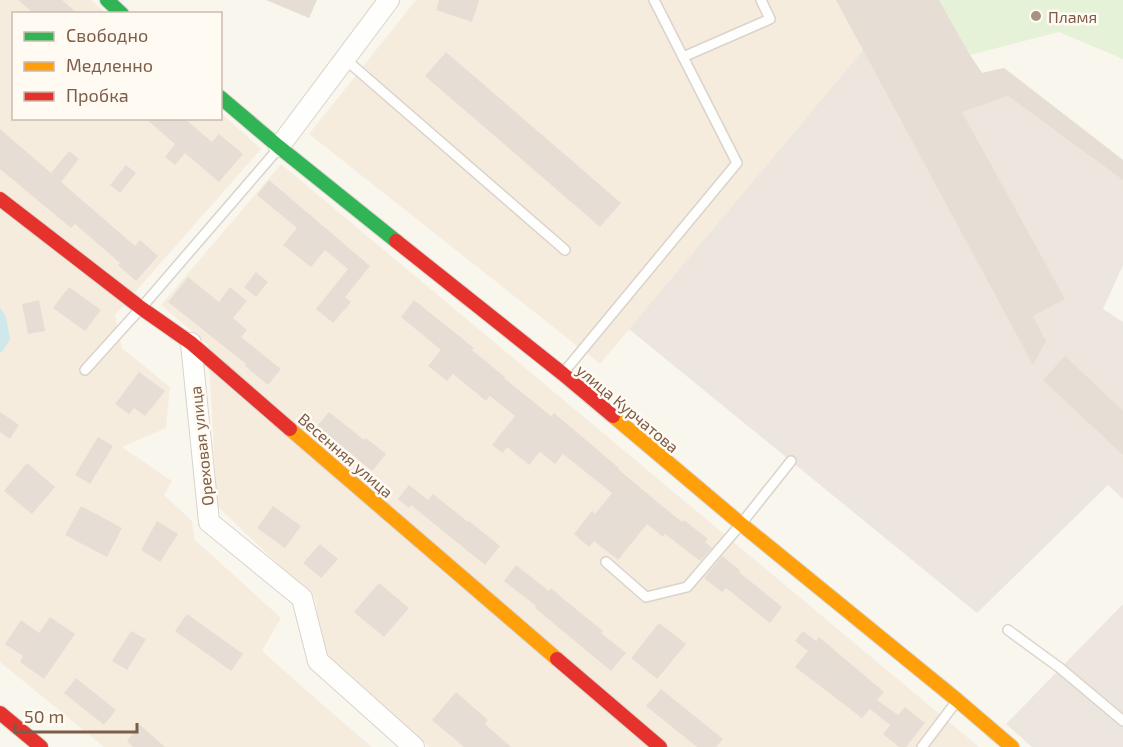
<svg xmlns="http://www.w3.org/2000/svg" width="1123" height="747" font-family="'Exo 2',sans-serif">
	<rect width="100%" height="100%" fill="#f9f6ee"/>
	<g fill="#f6ecde">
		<polygon points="0,0 91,0 106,13 14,14 14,118 220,118 221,113 261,149 115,315 122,348 170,387 166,428 122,447 172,481 164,495 192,521 195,540 281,618 262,651 331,712 372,747 104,747 0,662"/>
		<polygon points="416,0 836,0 863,50 600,364 309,134"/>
		<polygon points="281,164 979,747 429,747 324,655 315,599 217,506 208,345 161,305"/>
	</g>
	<g fill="#ede6de">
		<polygon points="836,0 939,0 970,55 982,73 1004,68 1123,160 1123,265 1103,309 1123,322 1123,499 1108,485 977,613 629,329 863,50"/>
		<polygon points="1123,604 1123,747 1032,747 1006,724"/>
	</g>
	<polygon fill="#e5f2d7" points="939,0 1123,0 1123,59 1059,32 970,55"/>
	<polygon fill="#cee8ec" points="0,307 6,317 10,339 2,352 0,352"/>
	<g fill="#e6ded5">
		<polygon points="18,0 62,0 78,14 34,14"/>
		<polygon points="266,0 317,0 309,18"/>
		<polygon points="439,0 479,0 472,22 436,10"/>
		<polygon points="836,0 939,0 970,55 982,73 1004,68 1123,160 1123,180 1008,96 962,112 1065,299 1033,316 1046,341 1033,365"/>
		<polygon points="446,52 621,203 600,227 425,76"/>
		<polygon points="145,118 184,118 212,142 219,134 243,154 219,182 185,153 175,165 165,157 175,144"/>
		<polygon points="0,129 51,173 69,151 79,159 61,182 135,246 140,240 158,256 136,281 118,265 120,263 75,224 71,228 0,169"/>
		<polygon points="126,165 136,173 120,193 110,185"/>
		<polygon points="269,180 370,266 345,297 351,302 333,323 316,309 348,269 325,250 311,267 283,245 297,228 257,195"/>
		<polygon points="256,272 268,282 256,297 244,287"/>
		<polygon points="188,277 219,302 230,287 247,301 233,318 247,330 241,337 281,369 268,385 245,366 246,364 168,302"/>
		<polygon points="69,287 101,310 85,331 53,308"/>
		<polygon points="39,300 45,331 28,334 22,304"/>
		<polygon points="414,300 474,348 472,350 505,377 504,378 551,416 554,413 619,468 618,469 650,496 682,522 684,520 708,539 705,542 712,548 700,561 665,534 663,537 647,524 618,560 594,541 589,547 574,534 592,511 595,514 612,493 563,454 555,464 540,452 529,465 507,447 503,453 492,445 515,416 490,396 486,401 453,374 447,381 428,366 441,350 401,317"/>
		<polygon points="1065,356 1123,411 1123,455 1043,380"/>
		<polygon points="139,372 165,391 145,416 134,408 129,414 115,404"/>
		<polygon points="0,412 19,425 10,439 0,432"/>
		<polygon points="329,412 364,440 366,438 386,454 372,471 317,426"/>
		<polygon points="98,437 113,446 90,484 75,475"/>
		<polygon points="27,463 55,487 32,514 4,491"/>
		<polygon points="409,485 428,500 433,494 468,522 469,521 500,546 485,565 411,505 409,508 398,499"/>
		<polygon points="81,506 122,528 107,557 65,535"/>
		<polygon points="273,506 301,526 285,548 257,528"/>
		<polygon points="157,521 178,534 160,562 141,550"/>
		<polygon points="320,544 338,559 321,578 303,563"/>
		<polygon points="722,556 740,570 739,572 782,607 770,623 726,588 722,592 704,578"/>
		<polygon points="516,565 549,591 551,588 566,601 603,631 601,633 626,653 611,671 535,608 536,606 504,581"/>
		<polygon points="379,583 409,608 384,637 354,612"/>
		<polygon points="187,614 243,654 231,671 175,631"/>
		<polygon points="50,617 75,634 44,679 20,662 23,656 5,644 21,620 39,633"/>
		<polygon points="659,623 686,644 657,679 631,658"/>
		<polygon points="131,631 146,639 127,670 112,661"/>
		<polygon points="803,631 816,641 819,637 884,692 877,700 898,715 905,707 925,723 906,747 899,747 883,734 890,725 870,709 862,718 795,667 808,651 795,641"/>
		<polygon points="76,678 116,710 104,725 64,693"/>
		<polygon points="661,689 723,739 716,747 697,747 646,706"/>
		<polygon points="456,692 488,720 485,724 511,747 464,747 432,720"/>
		<polygon points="140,725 165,747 133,747 127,741"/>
	</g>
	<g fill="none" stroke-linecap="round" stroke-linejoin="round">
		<g stroke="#dad3cc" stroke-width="12">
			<g id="lane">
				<polyline points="683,57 770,19 761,0"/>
				<polyline points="345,59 565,250"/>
				<polyline points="85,370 141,308 278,149"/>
				<polyline points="564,372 737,163 654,0"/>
				<polyline points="606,562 646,597 687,587 741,524 791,461"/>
				<polyline points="1008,630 1060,668 1123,721"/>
				<polyline points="922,747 956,702"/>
			</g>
		</g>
		<g stroke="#dad3cc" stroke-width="22">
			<g id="street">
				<polyline points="279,147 389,0"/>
				<polyline points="191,343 209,522 302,598 318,661 414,747"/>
			</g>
		</g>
		<g stroke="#dad3cb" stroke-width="16">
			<g id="fast">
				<polyline points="107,0 122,14"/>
				<polyline points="220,97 279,147 396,241"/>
			</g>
		</g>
		<g stroke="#dad3cb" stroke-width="16">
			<g id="slow">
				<polyline points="613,416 741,524 957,700 1012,747"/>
				<polyline points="290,429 557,659"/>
			</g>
		</g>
		<g stroke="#dad3cb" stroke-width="16">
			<g id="jam">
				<polyline points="0,199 141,308 191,343 290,429"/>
				<polyline points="396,241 563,374 613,416"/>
				<polyline points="557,659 660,747"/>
				<polyline points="0,713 41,747"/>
			</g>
		</g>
		<use href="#lane" stroke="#fefefc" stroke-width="9"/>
		<use href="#street" stroke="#fefefc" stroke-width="20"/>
		<use href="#fast" stroke="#30b455" stroke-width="14"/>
		<use href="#slow" stroke="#ff9f0a" stroke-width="14"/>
		<use href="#jam" stroke="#e5322d" stroke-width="14"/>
	</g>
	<circle fill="#a89383" stroke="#fffaf2" stroke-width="2" cx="1036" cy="16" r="6"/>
	<g text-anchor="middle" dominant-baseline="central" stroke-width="5" stroke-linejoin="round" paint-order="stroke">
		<g font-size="16" fill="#7d5d49" stroke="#fffaf2" text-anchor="start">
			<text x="1048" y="16">Пламя</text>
		</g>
		<g font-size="16" fill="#7d5d49" stroke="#fffaf2">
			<text transform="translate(628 408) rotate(40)">улица Курчатова</text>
			<text transform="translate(201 446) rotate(-96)">Ореховая улица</text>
			<text transform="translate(346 455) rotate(41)">Весенняя улица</text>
		</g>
	</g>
	<rect x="12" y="12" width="210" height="108" fill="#fffaf2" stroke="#cbbbae" stroke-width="1.5"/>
	<rect x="24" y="32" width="30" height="9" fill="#30b455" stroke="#cbbbae" stroke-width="1.5"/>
	<text x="66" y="42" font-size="18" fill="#7d5d49">Свободно</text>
	<rect x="24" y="62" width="30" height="9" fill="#ff9f0a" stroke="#cbbbae" stroke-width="1.5"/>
	<text x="66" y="72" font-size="18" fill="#7d5d49">Медленно</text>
	<rect x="24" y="92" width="30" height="9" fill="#e5322d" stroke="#cbbbae" stroke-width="1.5"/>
	<text x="66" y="102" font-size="18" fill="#7d5d49">Пробка</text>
	<path d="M15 723v9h122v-9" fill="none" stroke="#7d5d49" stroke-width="3"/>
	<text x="24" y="723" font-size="18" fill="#7d5d49" stroke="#fffaf2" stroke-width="4.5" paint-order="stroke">50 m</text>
</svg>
